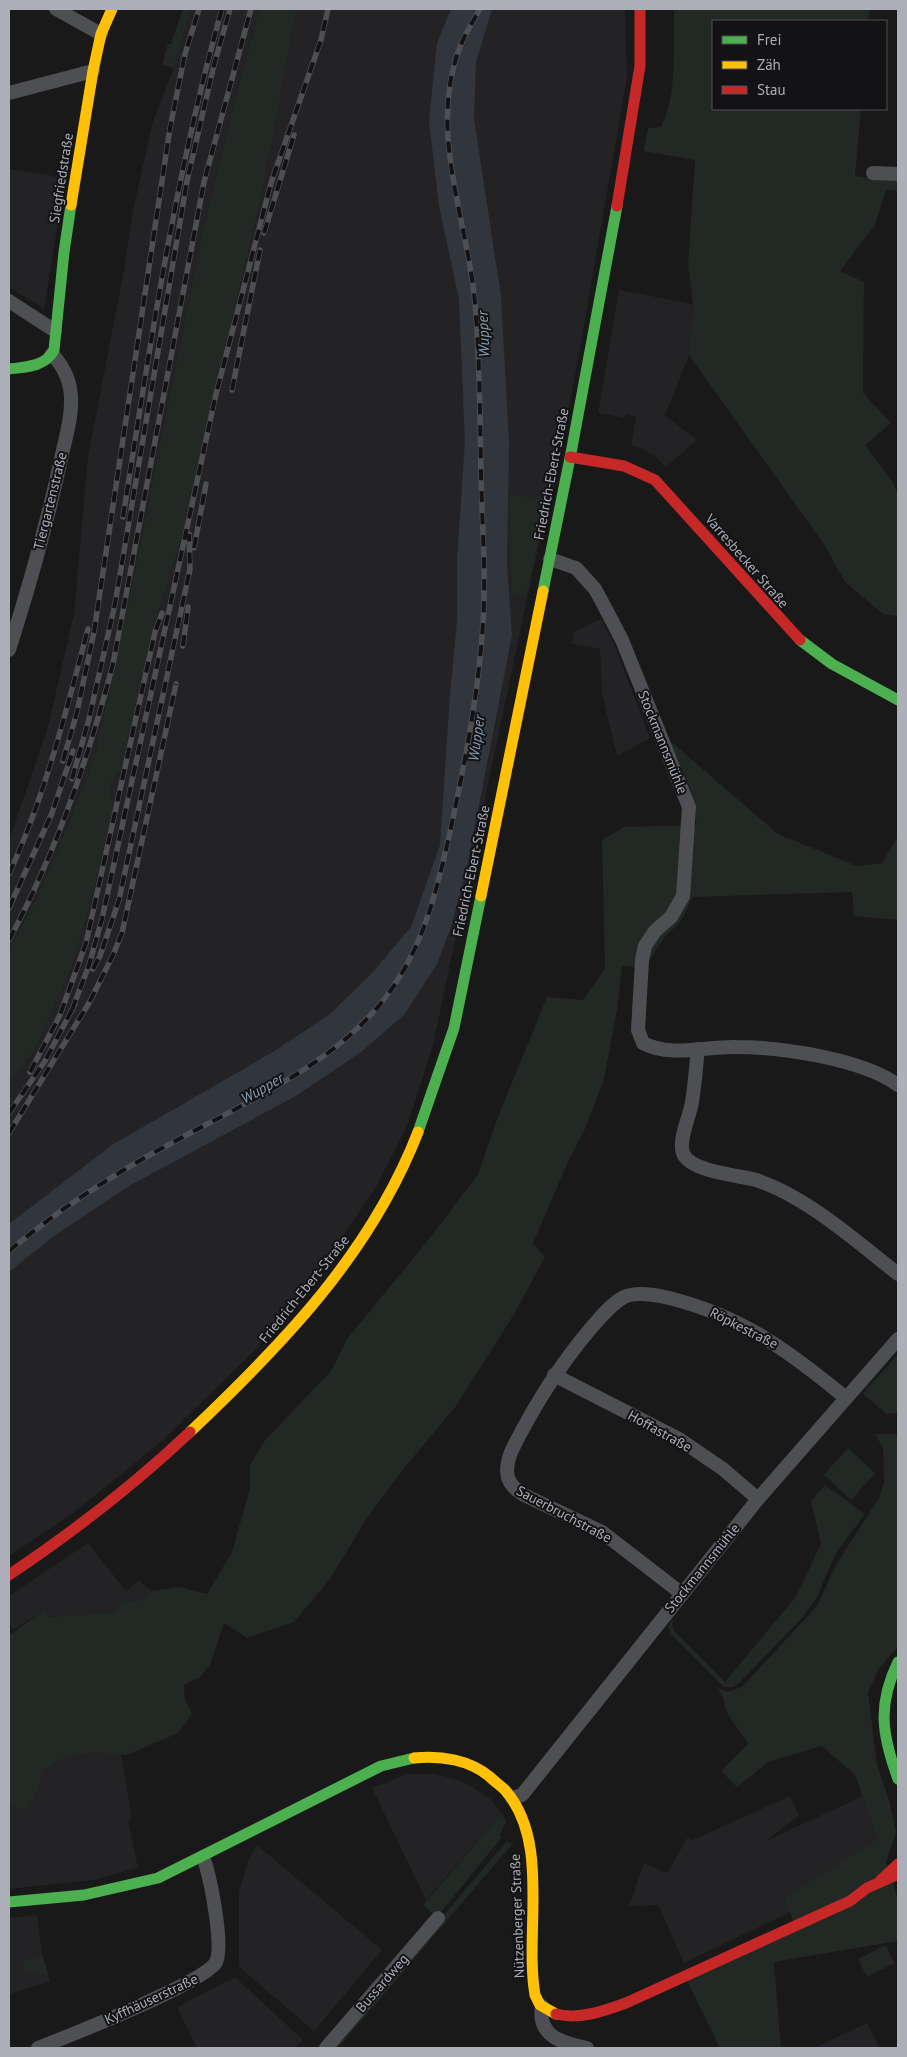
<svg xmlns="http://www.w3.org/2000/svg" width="907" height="2057" font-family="'PT Sans',sans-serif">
	<rect width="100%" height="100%" fill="#191919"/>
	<g fill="#232325">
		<polygon points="191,9 259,9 226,135 202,235 132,585 95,755 68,825 35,901 9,950 9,840 48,727 74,614 88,456 124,270 133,210 153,121 174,68"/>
		<polygon points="295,9 625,9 627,77 579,354 561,450 535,561 433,1045 408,1124 376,1187 336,1247 302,1294 258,1347 163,1440 72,1514 9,1556 9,1021 38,1043 72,967 91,903 114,805 109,791 112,780 121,770 153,629 183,535 265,180"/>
		<polygon points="9,169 65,178 44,309 9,287"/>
		<polygon points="619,290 693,304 689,355 665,415 697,440 666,467 656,457 643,449 631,445 636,416 626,414 625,418 598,413"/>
		<polygon points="601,619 614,644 650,738 617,756 602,693 600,649 572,644 574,632"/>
		<polygon points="88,1543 126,1591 139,1581 151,1591 138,1601 123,1602 119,1612 47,1617 46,1609 13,1630 9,1622 9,1596"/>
		<polygon points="90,1753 121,1754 132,1819 128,1820 138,1868 93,1880 9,1889 9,1806 28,1809 39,1787 43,1771 64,1759"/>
		<polygon points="408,1774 434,1774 456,1779 474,1788 490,1799 502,1813 426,1900 372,1788"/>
		<polygon points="790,1796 799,1815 766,1841 863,1796 885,1834 794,1910 684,1963 658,1905 629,1906 644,1863 667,1873 688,1837 691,1841"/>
		<polygon points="257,1845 382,1950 314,2031 239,1967 239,1891 249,1858"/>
		<polygon points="37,1915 42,1953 50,1982 9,1994 9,1918"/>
		<polygon points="235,1977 303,2040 295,2048 197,2048 177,2007"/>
		<polygon points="867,2023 880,2048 814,2048"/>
	</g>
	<g fill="#222823">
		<polygon points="183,9 191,9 174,68 162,65 168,44 171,44"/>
		<path d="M259 9H296L265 180 183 535 153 629 121 770C108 783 108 788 114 805L91 903 72 967 38 1043 9 1083V950L35 901 68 825 95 755 132 585 202 235 226 135Z"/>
		<path d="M672 9H870L868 21H713V109H861L855 176 898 181V191L886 190 875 225 840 271 864 282 863 393 891 423 865 445 892 481 898 494V616L883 614 845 582 825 546 689 355 693 304 688 263 695 160 644 151 648 128 661 127C678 92 673 48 674 10Z"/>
		<polygon points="509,495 547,499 526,596 512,594"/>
		<path d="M669 740 778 834 857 866 882 863 898 836V920L854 916 852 892 693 897 679 924 666 935 644 968 622 966 618 1004 604 1079 585 1129 568 1162 533 1243 545 1257 513 1316 456 1406 400 1473 367 1518 330 1579 294 1622 247 1638 224 1623 210 1665 199 1678 184 1685 185 1699 192 1714 178 1733 127 1755 90 1753 63 1759 43 1771 39 1787 28 1810 9 1806V1635L46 1609 48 1617 118 1612V1605L123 1602 138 1601 151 1591 179 1587 207 1594 232 1552 250 1488V1465L265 1440 331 1371 347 1339 433 1234 478 1174 498 1117 547 997 583 1000 605 969 602 840 624 827 696 825C698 796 680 766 669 740Z"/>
		<polygon points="898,1354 898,1413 887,1414 863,1394"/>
		<path d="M875 1434H898V1647L880 1667 868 1692 877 1765 890 1803 896 1832 886 1862 898 1899V1941L774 1962 781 2048H720L687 1981 794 1922 784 1898 878 1839 855 1775 822 1746 768 1762 737 1787 721 1771 748 1744 727 1713 723 1698 718 1688C728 1693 733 1691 743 1686L817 1606 837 1563 879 1498 884 1481 883 1448Z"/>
		<polygon points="848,1448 875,1473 851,1500 824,1475"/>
		<polygon points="825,1485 865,1514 836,1553 816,1599 803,1617 740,1682 733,1687 724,1687 671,1634 668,1625 673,1619 672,1625 674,1631 725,1682 795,1598 821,1544 811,1501"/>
		<polygon points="502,1813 506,1821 500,1835 502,1837 437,1917 423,1905"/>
		<polygon points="507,1841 510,1843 515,1841 338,2048 330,2048"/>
		<polygon points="886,1945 894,1963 867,1977 858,1959"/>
		<polygon points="43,1957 48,1973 38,1976 24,1971 22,1960"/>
	</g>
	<polygon fill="#30363c" points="451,9 492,9 476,62 474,119 501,296 509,443 507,564 512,635 466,872 451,927 437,964 404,1015 361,1052 294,1097 129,1186 54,1236 9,1272 9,1224 112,1145 271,1053 330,1014 372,973 411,927 440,845 450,695 457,620 457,560 465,441 459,299 439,206 429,121 437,43"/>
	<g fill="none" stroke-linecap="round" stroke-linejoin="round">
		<g stroke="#4e4f52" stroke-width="14">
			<polyline points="56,9 101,34"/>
			<polyline points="9,93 93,71"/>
			<polyline points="873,173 898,174"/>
			<polyline points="9,301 55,331"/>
			<path d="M550 559 576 568 595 589 601 600 622 640 689 807 683 896 671 917 655 931 645 946 642 960 638 1030 643 1043C671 1058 706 1046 736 1047 781 1047 862 1059 898 1085"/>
			<path d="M9 650C29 587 47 524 61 459 65 439 72 419 71 399 71 381 64 367 52 354"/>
			<path d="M698 1049C696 1066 695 1084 692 1102 690 1116 678 1140 683 1153 690 1172 738 1175 756 1180 806 1196 857 1242 898 1274"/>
			<polyline points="554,1375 679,1439 723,1469 758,1499"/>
			<path d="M681 1593 602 1532 524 1495C505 1484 504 1471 511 1452 533 1407 559 1366 591 1328 601 1317 611 1304 624 1297 637 1291 656 1295 669 1298 742 1316 789 1351 846 1398"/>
			<polyline points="512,1798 522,1795 758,1499 898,1339"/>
			<path d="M542 2006C537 2037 563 2043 587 2048"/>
			<path d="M38 2048C66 2037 206 1982 216 1962 224 1945 210 1875 203 1857"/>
			<polyline points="326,2048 438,1918"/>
		</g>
		<g stroke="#4caf50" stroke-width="11">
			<path d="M9 369C26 367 45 367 54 350L64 252 71 205"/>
			<polyline points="543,591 571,453 617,206"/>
			<polyline points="800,640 832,664 898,700"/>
			<polyline points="418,1132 454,1028 481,896"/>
			<path d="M898 1662C877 1705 882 1735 898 1779"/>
			<polyline points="9,1902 84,1895 158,1878 381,1766 414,1758"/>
		</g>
		<g stroke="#ffc107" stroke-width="11">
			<polyline points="71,205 93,71 101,34 112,9"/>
			<polyline points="481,896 543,591"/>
			<path d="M190 1432C283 1344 371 1253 418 1132"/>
			<path d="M414 1758C441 1755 470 1760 490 1777 495 1782 500 1785 505 1790 551 1842 524 1932 535 1995L540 2005 556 2014"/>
		</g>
		<g stroke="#c62828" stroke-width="11">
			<polyline points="617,206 640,66 640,9"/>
			<polyline points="570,457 624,466 655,480 800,640"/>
			<path d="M9 1575C73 1532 134 1485 190 1432"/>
			<polyline points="880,1881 898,1864"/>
			<path d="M556 2014C579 2020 604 2011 626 2003L850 1901 867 1888 894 1876"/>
		</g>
		<g stroke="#4e4f52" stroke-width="5.5">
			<g id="rail">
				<polyline points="264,233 294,135"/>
				<polyline points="232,390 260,250"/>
				<path d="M123 517C150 346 175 175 222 9"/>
				<polyline points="194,548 206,484"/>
				<polyline points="183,646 188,607"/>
				<polyline points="63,761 77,712 94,632 170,128 185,54 199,9"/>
				<polyline points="72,779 89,719 115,604 187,181 214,65 230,9"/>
				<path d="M9 874C45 796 66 712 88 629"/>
				<polyline points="9,908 52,813 73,751"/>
				<path d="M9 940C56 853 88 760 113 664L204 182 251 9"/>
				<polyline points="93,969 100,956 119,900 190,569 189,534"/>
				<polyline points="72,1010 89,965 102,919 216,394 271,183 321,40 328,9"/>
				<polyline points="30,1072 60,1015 86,943 155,632 162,613"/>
				<polyline points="9,1113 45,1061 75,1004"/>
				<polyline points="9,1133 89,1003 113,955 122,933 176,684"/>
				<path d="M9 1251C58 1210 112 1175 168 1145 244 1103 340 1063 391 990 425 942 437 889 450 832 464 767 477 702 482 636 487 582 482 527 481 473 480 416 480 360 475 303 468 224 432 142 455 62 460 43 470 26 480 9"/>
			</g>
		</g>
		<use href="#rail" stroke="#131315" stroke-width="4" stroke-dasharray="11" stroke-linecap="butt"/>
	</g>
	<g text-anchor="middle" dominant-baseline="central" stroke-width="4" stroke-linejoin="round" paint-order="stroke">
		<g font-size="14" fill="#acafb8" stroke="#131315">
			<text transform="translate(61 178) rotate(-81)">Siegfriedstraße</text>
			<text transform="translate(551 474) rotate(-79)">Friedrich-Ebert-Straße</text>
			<text transform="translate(50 501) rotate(-76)">Tiergartenstraße</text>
			<text transform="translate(747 561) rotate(49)">Varresbecker Straße</text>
			<text transform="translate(663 742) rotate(68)">Stockmannsmühle</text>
			<text transform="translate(471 871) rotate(-78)">Friedrich-Ebert-Straße</text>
			<text transform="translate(304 1289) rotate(-51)">Friedrich-Ebert-Straße</text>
			<text transform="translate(744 1328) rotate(27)">Röpkestraße</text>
			<text transform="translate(660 1431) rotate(29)">Hoffastraße</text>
			<text transform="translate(564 1514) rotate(28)">Sauerbruchstraße</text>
			<text transform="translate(702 1568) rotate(-51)">Stockmannsmühle</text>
			<text transform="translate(517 1916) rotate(-92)">Nützenberger Straße</text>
			<text transform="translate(382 1983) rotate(-49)">Bussardweg</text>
			<text transform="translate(151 1999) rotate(-25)">Kyffhäuserstraße</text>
		</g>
		<g font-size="15" font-style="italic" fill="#879caf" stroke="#131315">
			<text transform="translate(483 334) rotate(-92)">Wupper</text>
			<text transform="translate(476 738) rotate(-82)">Wupper</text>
			<text transform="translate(262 1088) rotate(-30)">Wupper</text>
		</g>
	</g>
	<rect width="907" height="2057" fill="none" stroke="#acafb8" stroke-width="20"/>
	<rect x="712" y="20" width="175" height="90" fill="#131315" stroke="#505156"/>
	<rect x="722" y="36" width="25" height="8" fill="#4caf50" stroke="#505156"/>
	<text x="757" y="45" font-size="15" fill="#acafb8">Frei</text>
	<rect x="722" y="61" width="25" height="8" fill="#ffc107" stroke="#505156"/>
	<text x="757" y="70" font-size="15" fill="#acafb8">Zäh</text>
	<rect x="722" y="86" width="25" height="8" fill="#c62828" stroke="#505156"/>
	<text x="757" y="95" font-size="15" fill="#acafb8">Stau</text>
</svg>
